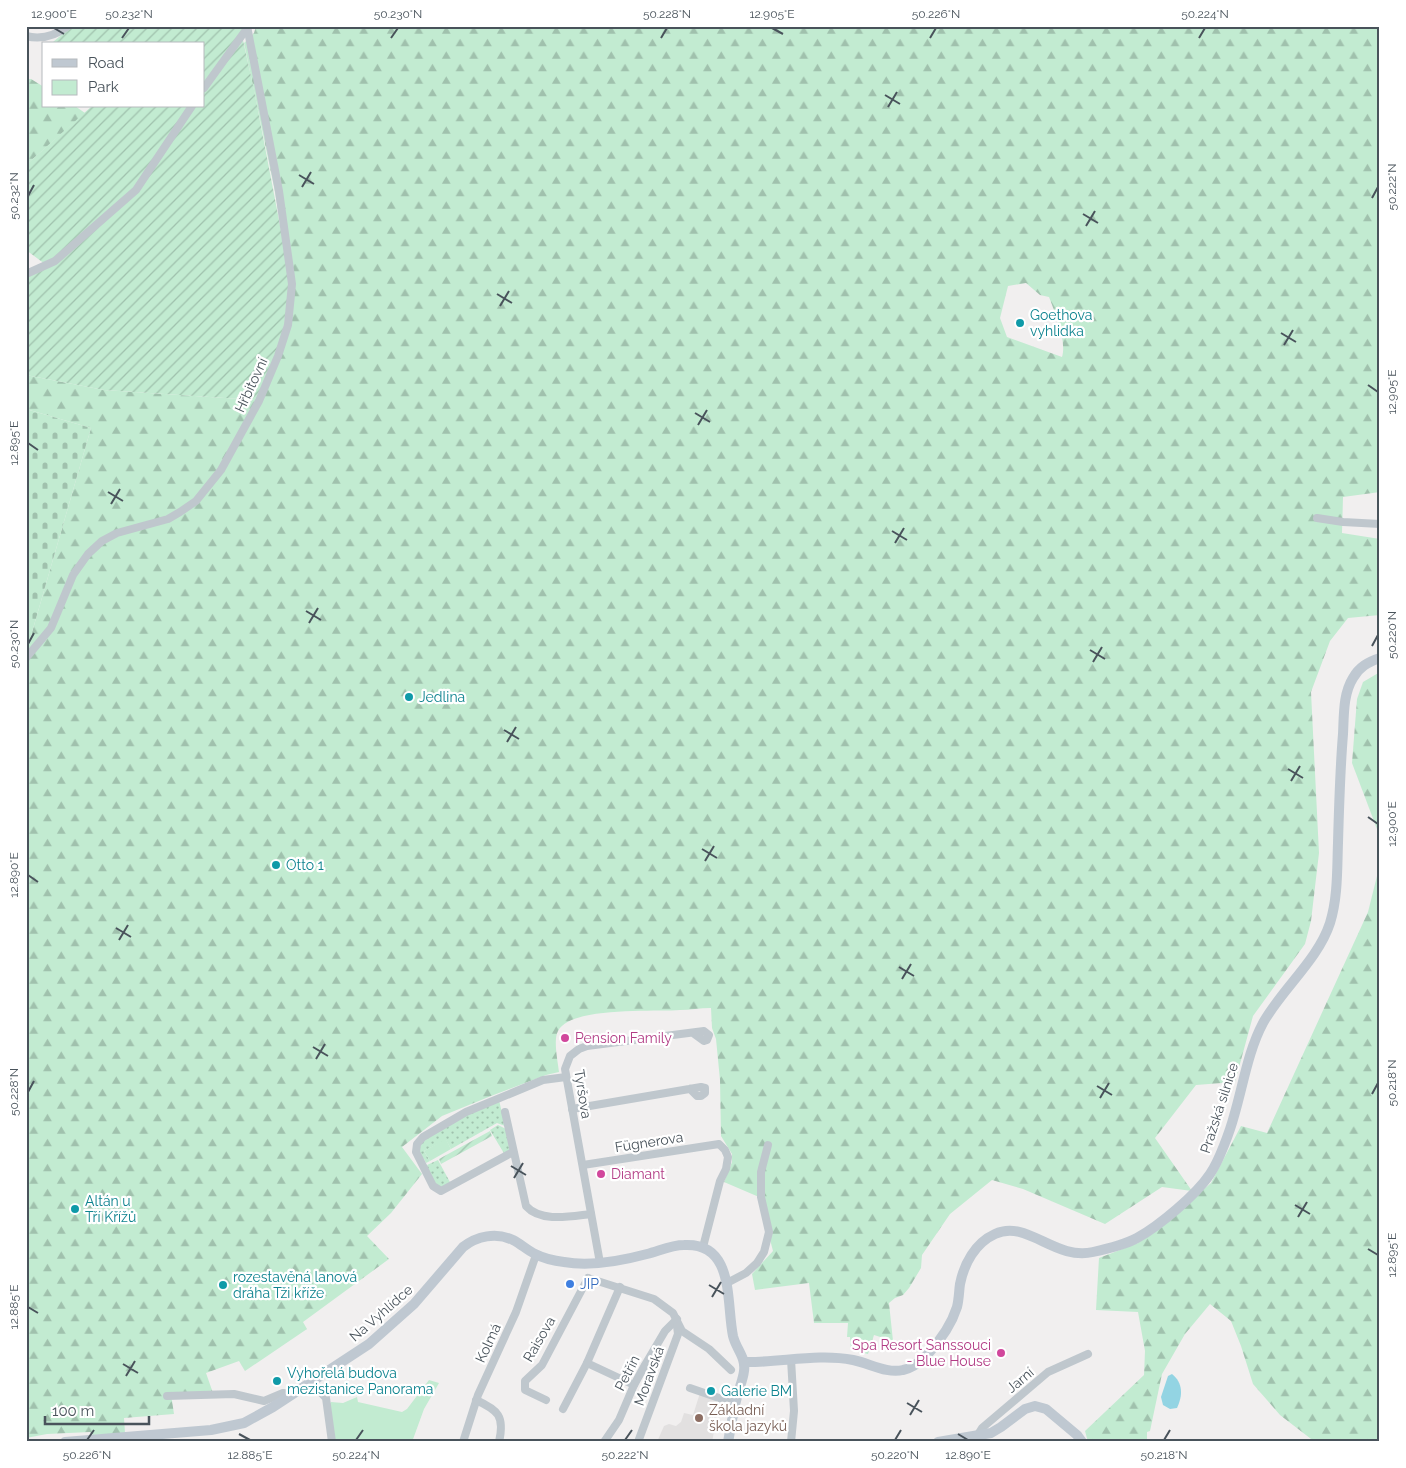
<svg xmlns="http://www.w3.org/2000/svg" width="1406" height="1468" font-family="Raleway,sans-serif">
	<defs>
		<pattern id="grass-dots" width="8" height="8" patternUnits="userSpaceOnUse" patternTransform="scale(1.25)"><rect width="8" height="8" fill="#c2ebd1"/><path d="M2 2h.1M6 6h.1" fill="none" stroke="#a0c1ad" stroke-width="1.8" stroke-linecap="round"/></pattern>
		<pattern id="forest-firs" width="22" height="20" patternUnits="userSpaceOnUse" patternTransform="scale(1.25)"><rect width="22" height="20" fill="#c2ebd1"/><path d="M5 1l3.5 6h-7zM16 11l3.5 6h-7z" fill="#a0c1ad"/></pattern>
		<pattern id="cemetery-stones" width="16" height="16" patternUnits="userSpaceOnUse" patternTransform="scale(1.25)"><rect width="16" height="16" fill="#c2ebd1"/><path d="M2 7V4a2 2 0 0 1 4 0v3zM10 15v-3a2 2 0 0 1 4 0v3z" fill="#a0c1ad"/></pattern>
		<pattern id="garden-furrows" width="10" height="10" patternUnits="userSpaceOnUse" patternTransform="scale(1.25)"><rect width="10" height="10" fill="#c2ebd1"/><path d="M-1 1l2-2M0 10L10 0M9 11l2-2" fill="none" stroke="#a0c1ad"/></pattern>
	</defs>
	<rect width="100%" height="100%" fill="#f1efef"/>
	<polygon fill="#e2e0e0" points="700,1393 716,1399 719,1406 712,1442 657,1442 664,1426 669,1424 676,1426 681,1422 684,1413 693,1415"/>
	<g fill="url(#grass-dots)">
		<polygon points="499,1100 505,1126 497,1123 451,1149 446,1140 424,1151 430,1161 426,1163 424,1159 420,1157 419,1149 421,1141 466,1115"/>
		<polygon points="498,1125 506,1129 510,1150 505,1155 490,1130"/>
		<polygon points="438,1160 451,1184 444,1188 437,1186 428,1170 427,1165"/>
	</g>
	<g fill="url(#forest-firs)" fill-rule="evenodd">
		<path d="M256 26H1380V492L1343 497 1342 533 1380 539V615L1348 618 1330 641 1311 692 1319 853 1311 921 1305 944 1253 1016 1235 1082 1196 1085 1155 1138 1192 1191 1162 1187 1105 1224 1023 1189 992 1180 950 1214 922 1255 921 1268 909 1288 903 1295 895 1298 889 1303 893 1341 874 1335 868 1354 851 1350 850 1337H847L848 1323H814L809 1283 755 1290 752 1274 773 1251 759 1197 724 1182 732 1162V1154L721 1136 720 1080 716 1039 712 1028 711 1008C700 1008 690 1010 680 1010 655 1012 571 1006 558 1031 553 1040 558 1062 559 1072L546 1075 491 1096 442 1116 402 1147 422 1174 391 1213 367 1236 389 1259 303 1322 307 1329 245 1371 239 1361 206 1373 213 1393 171 1394 174 1414 124 1418 125 1433 93 1435 90 1432 47 1434 26 1438V653L91 428 26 409V375L104 390 255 400 283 330 289 290V272L274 187 244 43 254 33ZM1026 283 1040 295 1049 297C1055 313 1067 341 1062 357L1007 337 1000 318 1008 286Z"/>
		<polygon points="26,79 31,79 44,87 44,106 75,106 85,113 26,165"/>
		<polygon points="1380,672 1380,837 1352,763 1357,699 1363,682"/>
		<polygon points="1380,864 1380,1442 1315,1442 1280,1415 1253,1384 1241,1346 1231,1321 1210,1304 1185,1334 1162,1374 1150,1431 1147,1432 1147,1442 1088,1442 1085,1431 1144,1375 1145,1351 1138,1312 1096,1310 1099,1258 1138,1243 1159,1229 1211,1183 1241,1126 1267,1133 1368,912"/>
	</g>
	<polygon fill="url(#cemetery-stones)" points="26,409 91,428 26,653"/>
	<g fill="#c2ebd1">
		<polygon points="446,1139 451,1149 430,1161 424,1151"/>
		<polygon points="429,1380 439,1383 424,1409 412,1442 334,1442 329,1405 331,1402 343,1403 357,1397 358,1402 402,1412 407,1409"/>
	</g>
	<g fill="url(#garden-furrows)">
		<path d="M72 26H242L243 28 241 31 254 90 289 272C289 295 286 320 280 342 274 362 264 381 255 400L104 390 26 375V278L49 267 26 250V165L92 106H204V44H54L53 42Z"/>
		<polygon points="490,1131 492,1136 441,1164 439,1159"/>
	</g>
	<path fill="#93d4e3" d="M1172 1374C1183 1383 1183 1395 1177 1408L1170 1409 1163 1405 1161 1397 1168 1376Z"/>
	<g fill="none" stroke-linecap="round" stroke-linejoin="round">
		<g stroke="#bfc7cd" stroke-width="8">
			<path d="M26 36C42 40 55 36 68 26"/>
			<polyline points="204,88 248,27"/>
			<polyline points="26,274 55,261 136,190 192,106"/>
			<polyline points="1317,518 1343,522 1380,524"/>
			<polyline points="26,658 51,628 73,575 88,554 102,541 117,533 168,519 180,512 196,501 221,470 259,401 278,356 288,325 292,284 279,191 247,26"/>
			<polyline points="572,1109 701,1087 705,1088 705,1093 701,1096 697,1096 690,1089"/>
			<path d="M505 1112 526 1206C541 1223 572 1216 591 1214"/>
			<polyline points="513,1152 441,1191 433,1186 416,1152 417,1144 423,1137 466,1112 543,1080 566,1077"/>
			<polyline points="583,1165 719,1144 725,1150 728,1157 726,1169 720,1181 703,1247"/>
			<polyline points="600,1263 565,1069 570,1056 579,1049 587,1046 704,1031 709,1035 707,1040 704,1041 693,1033"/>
			<polyline points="588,1278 654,1299 673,1313 682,1331 709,1349 731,1370"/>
			<polyline points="727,1283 746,1273 757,1263 764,1252 769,1232 761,1197 761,1172 768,1145"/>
			<polyline points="791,1359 794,1411 791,1442"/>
			<polyline points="587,1363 634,1385"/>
			<polyline points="312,1383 326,1398 332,1442"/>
			<polyline points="690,1388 722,1399 737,1397"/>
			<polyline points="167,1396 234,1394 264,1401 283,1393 293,1394"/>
			<path d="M476 1400C498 1410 505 1416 499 1442"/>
			<polyline points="546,1400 525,1390 525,1381 542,1365 588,1278"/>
			<polyline points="563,1409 587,1363 620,1287"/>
			<polyline points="977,1436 982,1428 1048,1372 1088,1354"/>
			<polyline points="463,1442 478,1395 516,1312 536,1255"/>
			<polyline points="604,1442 619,1420 634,1385 645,1365 665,1331 677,1319"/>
			<polyline points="638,1442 678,1334 677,1326"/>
		</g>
		<g stroke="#bfc8d1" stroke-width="10">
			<path d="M744 1362C780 1363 817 1353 853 1360 869 1363 887 1374 903 1370 913 1368 920 1362 927 1355 940 1341 951 1326 957 1307 959 1299 959 1291 960 1284 964 1264 975 1243 995 1234 1027 1219 1055 1261 1093 1252 1107 1249 1124 1245 1137 1238 1159 1226 1196 1195 1210 1174 1219 1161 1230 1131 1234 1116 1243 1086 1248 1051 1263 1023 1282 989 1318 960 1330 923 1338 897 1337 869 1338 843 1339 807 1340 770 1343 734 1344 715 1343 694 1353 678 1359 667 1368 662 1380 658"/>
			<path d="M65 1442 211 1430 244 1423 273 1407 369 1344 414 1304 463 1247C477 1236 496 1232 513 1240 521 1244 527 1250 535 1254 543 1258 555 1261 564 1262 591 1267 621 1261 647 1254 659 1251 671 1245 684 1245 735 1242 726 1302 733 1336 736 1349 746 1357 744 1371 743 1380 739 1388 737 1397 733 1412 731 1427 728 1442"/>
			<polyline points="938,1442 991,1433 1001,1427 1025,1409 1035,1406 1046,1409 1077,1435 1082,1442"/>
		</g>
	</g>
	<path fill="none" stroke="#49535b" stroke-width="2" d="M54 28 64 34M772 28 783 34M122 38 129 28M391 38 398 28M661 38 667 28M930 38 936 28M1199 38 1205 28M885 95 900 104M888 107 897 92M299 175 314 184M302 187 311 172M28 196 34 185M1372 198 1378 187M1083 214 1098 223M1086 226 1095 211M497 294 512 303M500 306 509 291M1281 333 1296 342M1284 345 1293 330M1368 385 1378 392M695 413 710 422M698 425 707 410M28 443 38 450M108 492 123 501M111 504 120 489M892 531 907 540M895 543 904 528M306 611 321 620M309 623 318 608M28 644 34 633M1372 646 1378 635M1090 650 1105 659M1093 662 1102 647M504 730 519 739M507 742 516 727M1288 769 1303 778M1291 781 1300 766M1368 817 1378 824M702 849 717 858M705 861 714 846M28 875 38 882M116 928 131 937M119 940 128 925M899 967 914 976M902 979 911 964M313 1047 328 1056M316 1059 325 1044M1097 1086 1112 1095M28 1092 34 1081M1372 1094 1378 1083M1100 1098 1109 1083M511 1166 526 1175M514 1178 523 1163M1295 1205 1310 1214M1298 1217 1307 1202M1368 1249 1378 1255M709 1285 724 1294M712 1297 721 1282M28 1307 38 1313M123 1364 138 1373M126 1376 135 1361M907 1403 922 1412M910 1415 919 1400M239 1434 250 1440M958 1434 968 1440M87 1440 94 1430M356 1440 363 1430M625 1440 632 1430M895 1440 901 1430M1164 1440 1170 1430"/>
	<g fill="#0f9aa8" stroke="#fff" stroke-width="2">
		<circle cx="1020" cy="323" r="5"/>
		<circle cx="409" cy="697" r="5"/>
		<circle cx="276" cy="865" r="5"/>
		<circle cx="75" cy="1209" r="5"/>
		<circle cx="223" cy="1285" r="5"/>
		<circle cx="277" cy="1381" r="5"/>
		<circle cx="711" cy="1391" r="5"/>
	</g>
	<g fill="#d1479c" stroke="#fff" stroke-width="2">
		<circle cx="565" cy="1038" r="5"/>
		<circle cx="601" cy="1174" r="5"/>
		<circle cx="1001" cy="1353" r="5"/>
	</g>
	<circle fill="#3f7fe0" stroke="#fff" stroke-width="2" cx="570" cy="1284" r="5"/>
	<circle fill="#8d6e63" stroke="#fff" stroke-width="2" cx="699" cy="1418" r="5"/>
	<g text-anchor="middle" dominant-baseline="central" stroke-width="4.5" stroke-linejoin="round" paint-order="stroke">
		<g font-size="14" fill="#0d838f" stroke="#fff" text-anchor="start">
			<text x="1030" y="315">Goethova<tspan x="1030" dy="16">vyhlidka</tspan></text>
			<text x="419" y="697">Jedlina</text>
			<text x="286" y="865">Otto 1</text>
			<text x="85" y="1201">Altán u<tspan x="85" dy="16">Tří Křížů</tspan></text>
			<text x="233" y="1277">rozestavěná lanová<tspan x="233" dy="16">dráha Tži kříže</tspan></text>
			<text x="287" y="1373">Vyhořelá budova<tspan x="287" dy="16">mezistanice Panorama</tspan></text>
			<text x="721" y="1391">Galerie BM</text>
		</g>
		<g font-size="14" fill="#49535b" stroke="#fff">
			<text transform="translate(251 385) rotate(-65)">Hřbitovní</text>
			<text transform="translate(583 1094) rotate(81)">Tyršova</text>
			<text transform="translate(1219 1108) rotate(-72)">Pražská silnice</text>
			<text transform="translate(649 1142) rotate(-9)">Fügnerova</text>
			<text transform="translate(381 1313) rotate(-41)">Na Vyhlídce</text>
			<text transform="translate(539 1339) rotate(-60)">Raisova</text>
			<text transform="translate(488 1343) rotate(-65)">Kolmá</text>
			<text transform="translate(627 1373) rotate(-63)">Petřín</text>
			<text transform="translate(649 1376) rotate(-70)">Moravská</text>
			<text transform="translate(1020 1380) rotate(-40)">Jarní</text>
		</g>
		<g font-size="14" fill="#b23c85" stroke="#fff" text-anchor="start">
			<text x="575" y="1038">Pension Family</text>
			<text x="611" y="1174">Diamant</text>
			<text x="991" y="1345" text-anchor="end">Spa Resort Sanssouci<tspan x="991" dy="16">- Blue House</tspan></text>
		</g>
		<g font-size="14" fill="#366cbe" stroke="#fff" text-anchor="start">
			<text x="580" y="1284">JIP</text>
		</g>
		<g font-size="14" fill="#785e54" stroke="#fff" text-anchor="start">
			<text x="709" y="1410">Základní<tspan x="709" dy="16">škola jazyků</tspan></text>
		</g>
	</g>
	<rect width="1406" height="1468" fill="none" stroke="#ffffff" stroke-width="55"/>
	<rect x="42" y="42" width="162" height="65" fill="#ffffff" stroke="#b6babd"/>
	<rect x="52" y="59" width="25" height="8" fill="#bfc8d1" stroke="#b6babd"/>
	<text x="88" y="68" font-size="15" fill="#49535b">Road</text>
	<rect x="52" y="80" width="25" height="15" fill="#c2ebd1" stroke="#b6babd"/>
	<text x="88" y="92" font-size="15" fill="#49535b">Park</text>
	<path d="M45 1416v8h104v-8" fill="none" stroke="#49535b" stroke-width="2.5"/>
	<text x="52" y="1416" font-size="15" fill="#49535b" stroke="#ffffff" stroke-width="4" paint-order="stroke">100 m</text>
	<rect x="28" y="28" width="1350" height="1412" fill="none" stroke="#49535b" stroke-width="2"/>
	<g font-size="12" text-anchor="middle" fill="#49535b">
		<text x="54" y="18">12.900°E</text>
		<text x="129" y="18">50.232°N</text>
		<text x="398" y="18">50.230°N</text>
		<text x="667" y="18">50.228°N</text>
		<text x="772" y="18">12.905°E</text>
		<text x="936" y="18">50.226°N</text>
		<text x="1205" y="18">50.224°N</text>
		<text transform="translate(1392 187) rotate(-90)" y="4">50.222°N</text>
		<text transform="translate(14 196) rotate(-90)" y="4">50.232°N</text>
		<text transform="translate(1392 392) rotate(-90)" y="4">12.905°E</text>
		<text transform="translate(14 443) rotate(-90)" y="4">12.895°E</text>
		<text transform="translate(1392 635) rotate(-90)" y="4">50.220°N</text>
		<text transform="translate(14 644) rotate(-90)" y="4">50.230°N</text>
		<text transform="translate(1392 824) rotate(-90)" y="4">12.900°E</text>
		<text transform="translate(14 875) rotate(-90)" y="4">12.890°E</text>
		<text transform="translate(1392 1083) rotate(-90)" y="4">50.218°N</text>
		<text transform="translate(14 1092) rotate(-90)" y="4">50.228°N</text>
		<text transform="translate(1392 1255) rotate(-90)" y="4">12.895°E</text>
		<text transform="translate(14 1307) rotate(-90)" y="4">12.885°E</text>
		<text x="87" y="1459">50.226°N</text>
		<text x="250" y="1459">12.885°E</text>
		<text x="356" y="1459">50.224°N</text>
		<text x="625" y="1459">50.222°N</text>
		<text x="895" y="1459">50.220°N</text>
		<text x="968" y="1459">12.890°E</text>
		<text x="1164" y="1459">50.218°N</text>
	</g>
</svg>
